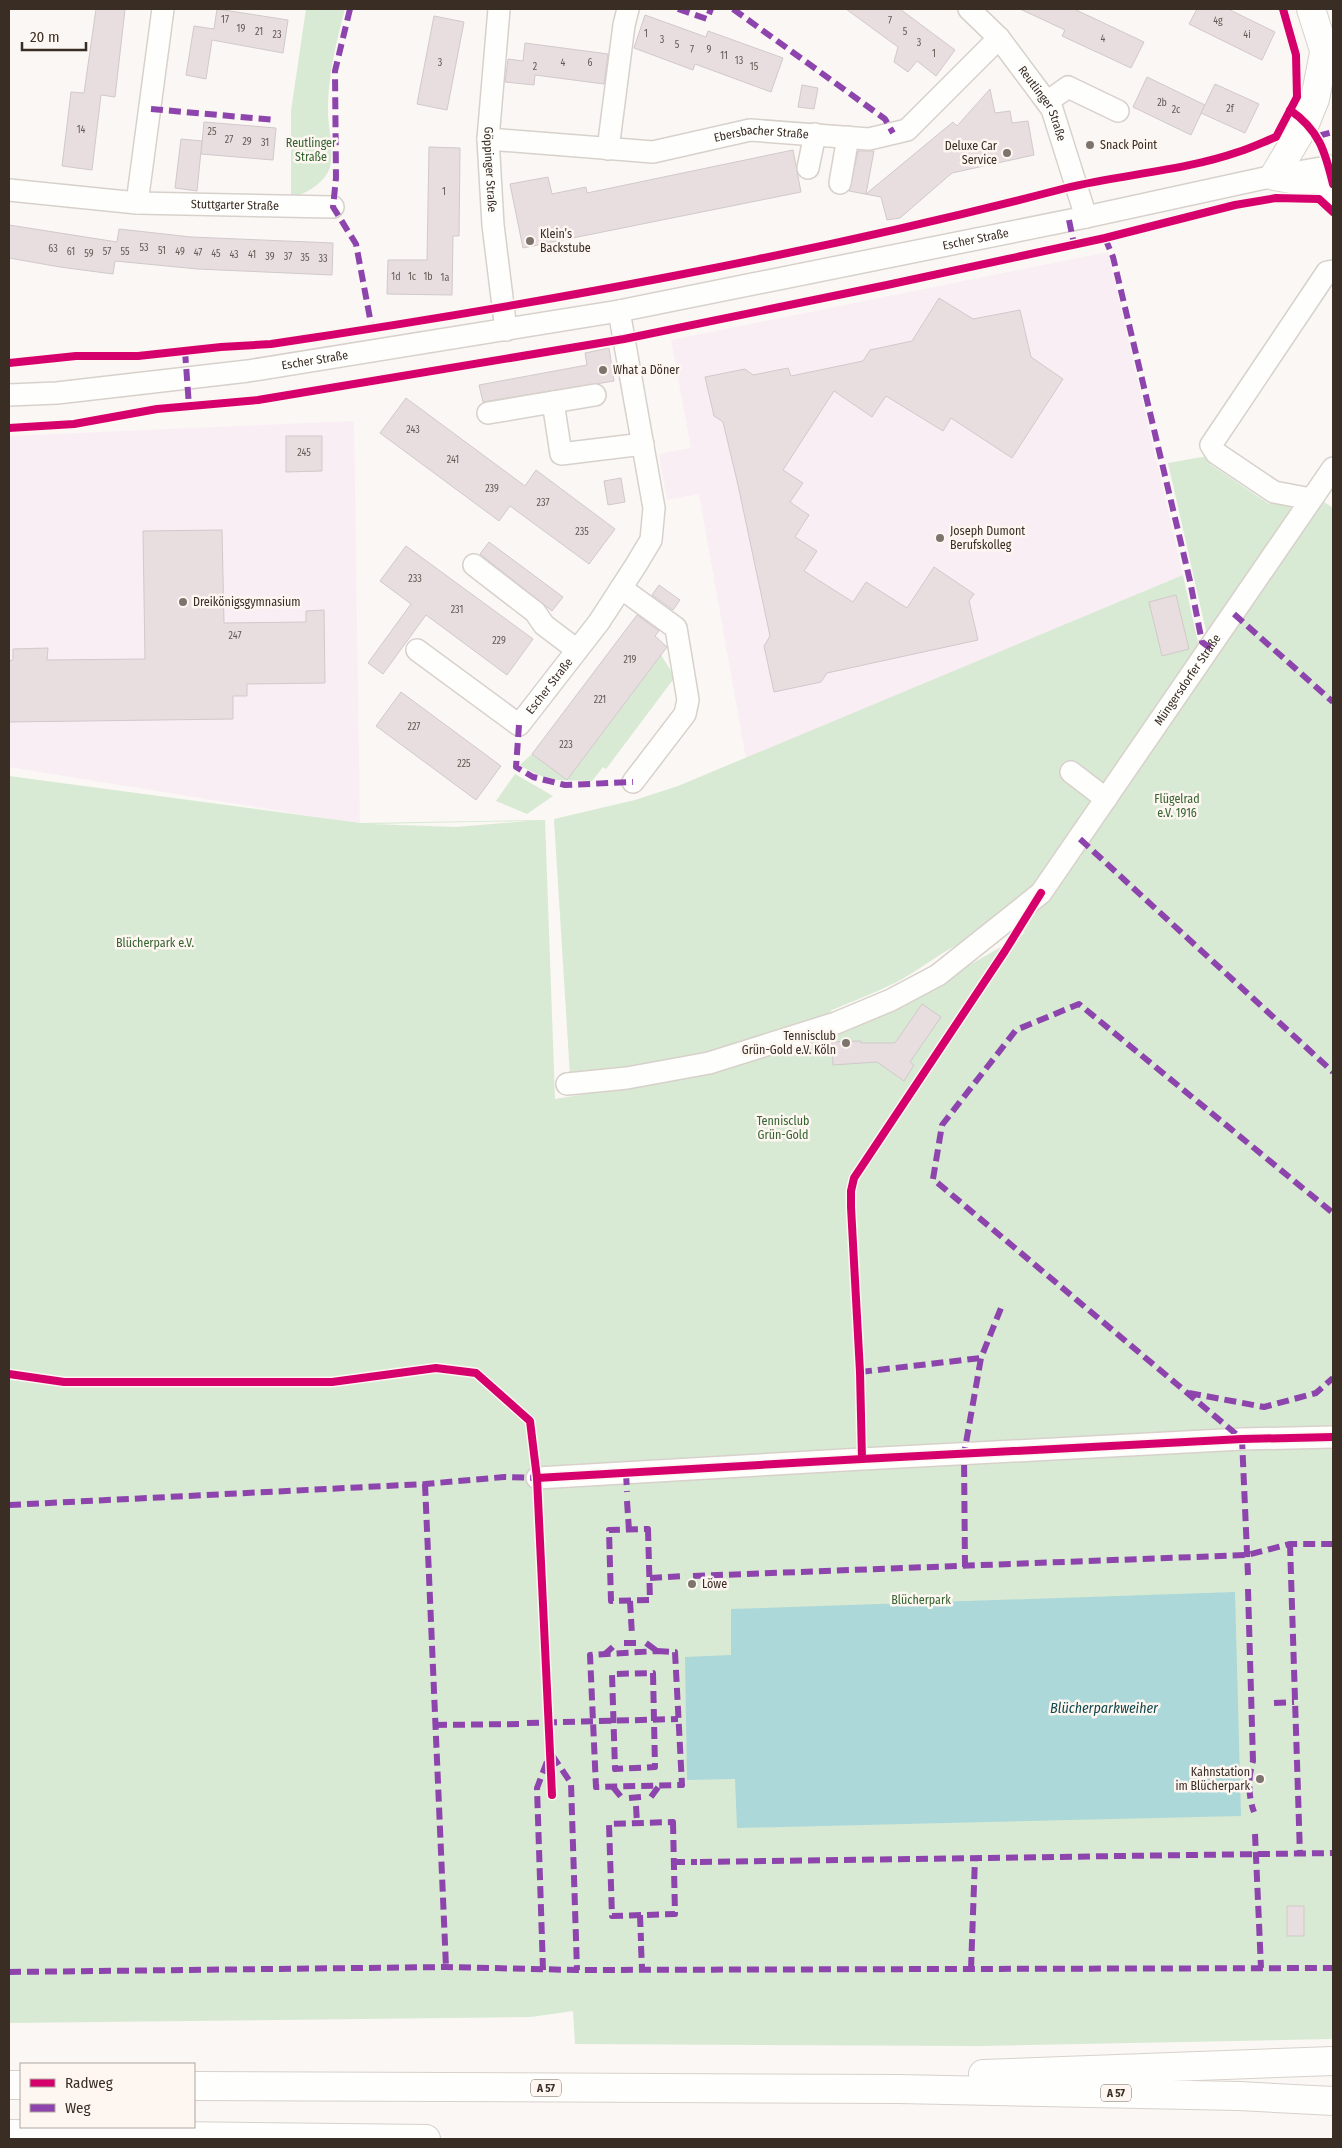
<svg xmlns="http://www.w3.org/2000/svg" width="1342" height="2148" font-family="'Fira Sans Condensed',sans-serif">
	<rect width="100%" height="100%" fill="#faf7f4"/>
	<g fill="#faeef5">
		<polygon points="1108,252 1183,575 746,759 699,494 667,500 659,454 691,448 671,340"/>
		<polygon points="354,421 360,824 9,767 9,436"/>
	</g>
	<g fill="#d8ead3" fill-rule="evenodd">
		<path d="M306 9H345C336 43 327 79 328 115 329 129 335 161 328 172 321 185 305 194 291 198V111Z"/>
		<polygon points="1208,456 1213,459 1210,464 1269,504 1273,499 1287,504 1293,511 1208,640 1168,463"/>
		<path d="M1320 499 1333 508V2039L980 2046 575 2044 573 2011 531 2017 9 2023V776L360 823 545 820 555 1099 628 1087 930 988 1025 933C978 921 942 956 904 978 881 991 855 1000 830 1011L833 1013 691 1060 570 1076 554 819 635 800 678 786 1183 575 1199 647ZM529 821 456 827 372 824Z"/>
		<path d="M661 655 675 677 606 769 603 767 592 781C561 780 548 783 520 765L532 754 567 780Z"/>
		<polygon points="515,774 553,796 527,814 496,801"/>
	</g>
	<polygon fill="#acd8da" points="1235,1592 1241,1816 737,1828 735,1779 687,1780 685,1657 731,1655 731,1609"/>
	<g fill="#e8dee0" stroke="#d1c9ca">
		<polygon points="96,9 125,9 115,97 101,95 92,170 62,166 71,92 84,93"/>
		<polygon points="217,9 288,20 283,53 212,40 206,79 186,75 194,26 214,29"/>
		<polygon points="846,9 900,9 955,50 936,76 917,61 908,72 894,62 898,47"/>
		<polygon points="1020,9 1074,9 1144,42 1131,68 1062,36 1065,30"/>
		<polygon points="1197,9 1228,9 1275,32 1262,60 1189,24"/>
		<polygon points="645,15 706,37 708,31 783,58 771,92 695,64 693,70 634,48"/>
		<polygon points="434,16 464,22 447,110 417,104"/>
		<polygon points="525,43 608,54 604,84 535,75 534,85 505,82 508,59 523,61"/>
		<polygon points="1147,77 1205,105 1191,135 1133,107"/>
		<polygon points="1215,84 1259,104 1245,133 1201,113"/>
		<polygon points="802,85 818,88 814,109 798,107"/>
		<polygon points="990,89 995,113 1010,111 1012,123 1028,121 1034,155 952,173 900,218 887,220 881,197 849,191 858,151 874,151 866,194 953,122 957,126"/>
		<polygon points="204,122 276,128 273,160 201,154"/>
		<polygon points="181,139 202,141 197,191 175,188"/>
		<polygon points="429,147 460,148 459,236 453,236 452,295 387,294 388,260 427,260"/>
		<polygon points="793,150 801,192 523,248 510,184 548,177 552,194 586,187 587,193"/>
		<polygon points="9,225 117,242 119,229 191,237 333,243 332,275 198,269 115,261 113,274 60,267 9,258"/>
		<polygon points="939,298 973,319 1020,310 1031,357 1063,379 1012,458 951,418 943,431 886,396 872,417 834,391 783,470 803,483 790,502 809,515 795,537 817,551 804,571 853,602 866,582 907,608 934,567 974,594 969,601 978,640 827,673 821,682 774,692 764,646 770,636 738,485 723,422 714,416 705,377 745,369 753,375 788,368 791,376 863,361 870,350 912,341"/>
		<polygon points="609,348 614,381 483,402 479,385 587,365 585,353"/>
		<polygon points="406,398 525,486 536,470 615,529 589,564 510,506 499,521 380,433"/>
		<polygon points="286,436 322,436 322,471 286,472"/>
		<polygon points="621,478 625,502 608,505 604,481"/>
		<polygon points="222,530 224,623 306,622 306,611 324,610 325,683 247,684 247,696 233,696 233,719 9,722 9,661 13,660 13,649 48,648 47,660 145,659 143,531"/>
		<polygon points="489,542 563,597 552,611 480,554"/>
		<polygon points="406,546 533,639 507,675 426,615 383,674 368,663 411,604 380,581"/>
		<polygon points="659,585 680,600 673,610 652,595"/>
		<polygon points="1176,595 1189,649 1162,656 1149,602"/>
		<polygon points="637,615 659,631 655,636 667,647 567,780 532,754"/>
		<polygon points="401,692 501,766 476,800 376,726"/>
		<polygon points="922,1004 941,1017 910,1062 914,1065 904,1081 877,1062 833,1065 832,1042 861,1041 861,1043 895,1043"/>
		<rect x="1287" y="1906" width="17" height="30"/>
	</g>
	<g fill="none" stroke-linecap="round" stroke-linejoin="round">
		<g stroke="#d8d1cb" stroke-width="24">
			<g id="minor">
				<path id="s1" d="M499 9 488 139 493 225 506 330"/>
				<path id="s2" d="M969 9 999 38 1052 109 1086 217"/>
				<polyline points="1047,102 1068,87 1118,111"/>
				<path id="s3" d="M488 139 653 152 750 130 869 139 907 130 999 38"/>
				<polyline points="608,149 624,25 628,9"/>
				<polyline points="808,168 815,134"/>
				<polyline points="840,183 848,137"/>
				<polyline points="9,190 137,203 163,9"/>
				<path id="s4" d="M137 203 333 207"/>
				<path id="s5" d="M9 395 57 393 248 371 619 311 1086 217 1274 176 1333 166"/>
				<polyline points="553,402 595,395"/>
				<polyline points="488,413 553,402 561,454 643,444"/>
				<polyline points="1311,499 1274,492 1216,453 1211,445 1327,272 1333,271"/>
				<polyline points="474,565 535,612 544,625 577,650"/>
				<polyline points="621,588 676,628 688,700 685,714 633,782"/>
				<path id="s6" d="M417 650 519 725 599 622 636 565 651 540 654 508 619 311"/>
				<polyline points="1071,772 1106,799"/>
				<path id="s7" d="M567 1084 627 1078 709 1063 836 1023 891 1000 938 975 1041 893 1333 468"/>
				<polyline points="537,1478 862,1459 1242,1439 1333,1437"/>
			</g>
		</g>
		<g stroke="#d8d1cb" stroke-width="30">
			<g id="major">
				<polyline points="1311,9 1330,69"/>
				<polyline points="1324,53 1315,99 1304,126 1274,176 1308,182 1333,195"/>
			</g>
		</g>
		<g stroke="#d8d1cb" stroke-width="30">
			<g id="highway">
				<polyline points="983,2074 1333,2061"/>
				<polyline points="9,2085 21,2085"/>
				<polyline points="194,2086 898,2089 1239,2096 1333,2101"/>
				<polyline points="9,2134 426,2139"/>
			</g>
		</g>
		<use href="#minor" stroke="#fefefd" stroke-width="21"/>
		<use href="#major" stroke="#fefefd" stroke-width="28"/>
		<use href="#highway" stroke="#fefefd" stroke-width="28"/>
		<g stroke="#8e44ad" stroke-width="6" stroke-dasharray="12 6" stroke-linecap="butt">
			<polyline points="350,9 335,71 336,178 333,207 356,244 372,329"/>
			<polyline points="678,9 707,19 711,9"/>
			<polyline points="733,9 885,119 893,133"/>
			<polyline points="151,109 275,120"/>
			<polyline points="1318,136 1333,132"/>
			<polyline points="1069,220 1074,244"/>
			<polyline points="1105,238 1113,257 1190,581 1202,642 1210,648"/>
			<polyline points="185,351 189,406"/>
			<polyline points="1234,614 1333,702"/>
			<polyline points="519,725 516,767 533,777 565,785 633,782"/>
			<polyline points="1080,839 1333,1072"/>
			<polyline points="860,1372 981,1358"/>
			<polyline points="1189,1393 1264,1407 1316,1393 1333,1378"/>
			<polyline points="626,1473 627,1492"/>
			<polyline points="425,1484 446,1967"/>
			<polyline points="627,1501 629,1530"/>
			<polyline points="9,1505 425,1484 504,1477 537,1478"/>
			<polygon points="648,1529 650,1600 611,1601 609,1530"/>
			<polyline points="1290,1544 1300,1855"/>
			<polyline points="965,1567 964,1454 981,1358 1003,1303"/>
			<polyline points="1248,1575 1242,1439 933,1179 942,1125 1016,1030 1079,1004 1333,1213"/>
			<polyline points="693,1576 1247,1555 1290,1544 1333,1544"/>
			<polyline points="650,1578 686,1576"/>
			<path d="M1248 1589 1253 1761C1248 1777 1248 1796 1254 1812"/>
			<polyline points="630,1601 632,1635"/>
			<polyline points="624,1643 638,1643"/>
			<polyline points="646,1643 657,1651"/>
			<polygon points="657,1651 675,1652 682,1785 596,1787 590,1655"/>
			<polyline points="604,1655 616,1644"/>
			<polygon points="653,1673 655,1767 615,1769 612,1674"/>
			<polyline points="1274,1703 1294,1702"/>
			<polyline points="527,1723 678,1719"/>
			<polyline points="435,1725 521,1724"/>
			<polyline points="552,1755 571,1783 577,1970"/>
			<polyline points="613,1787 622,1798"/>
			<polyline points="651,1797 659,1786"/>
			<polyline points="629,1798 642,1797"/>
			<polyline points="636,1806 637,1823"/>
			<polygon points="673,1822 675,1914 612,1916 609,1824"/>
			<polyline points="1255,1834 1261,1968"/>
			<polyline points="673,1862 697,1862"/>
			<polyline points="700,1862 1333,1853"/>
			<polyline points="640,1915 641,1941"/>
			<polyline points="641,1946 642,1968"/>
			<polyline points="971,1969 975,1858"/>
			<polyline points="543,1970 537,1788 548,1759"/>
			<polyline points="9,1972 446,1967 577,1970 1333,1968"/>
		</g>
		<g stroke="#fdf6f1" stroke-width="11">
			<g id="cycleway">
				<path d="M1290 110C1319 130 1325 151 1333 184"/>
				<path d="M9 363 76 356H138L221 347 271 344C538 304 805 256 1066 188 1123 174 1183 171 1238 152 1251 148 1263 142 1276 137L1297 97 1296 55 1283 9"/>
				<polyline points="9,428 74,424 157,409 258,400 624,339 887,285 1105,238 1235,205 1276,198 1319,199 1333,212"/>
				<polyline points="9,1374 64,1382 332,1382 436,1368 476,1373 530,1421 537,1478 552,1795"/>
				<polyline points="862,1459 860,1372 851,1207 851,1191 854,1178 1005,951 1041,893"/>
				<polyline points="537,1478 862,1459 1242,1439 1333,1437"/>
			</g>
		</g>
		<use href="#cycleway" stroke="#d6006c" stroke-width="8"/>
	</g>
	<g fill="#7d746d" stroke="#fdf6f1" stroke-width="2">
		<circle cx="1090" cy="145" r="5"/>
		<circle cx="1007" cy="153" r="5"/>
		<circle cx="530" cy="241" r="5"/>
		<circle cx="603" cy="370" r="5"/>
		<circle cx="940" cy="538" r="5"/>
		<circle cx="183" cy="602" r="5"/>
		<circle cx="846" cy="1043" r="5"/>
		<circle cx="692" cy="1584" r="5"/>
		<circle cx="1260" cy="1779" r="5"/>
	</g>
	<g text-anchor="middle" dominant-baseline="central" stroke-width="5" stroke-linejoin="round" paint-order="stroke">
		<g font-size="10" fill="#665a54">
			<text x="225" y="20">17</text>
			<text x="890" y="21">7</text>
			<text x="1218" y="21">4g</text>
			<text x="241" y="29">19</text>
			<text x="259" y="32">21</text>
			<text x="905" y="32">5</text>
			<text x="646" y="34">1</text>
			<text x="277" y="35">23</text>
			<text x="1247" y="35">4i</text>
			<text x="1103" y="39">4</text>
			<text x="662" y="40">3</text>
			<text x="919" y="43">3</text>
			<text x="677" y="45">5</text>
			<text x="692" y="50">7</text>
			<text x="709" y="50">9</text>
			<text x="934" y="54">1</text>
			<text x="724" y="56">11</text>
			<text x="739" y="61">13</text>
			<text x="440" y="63">3</text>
			<text x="563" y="63">4</text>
			<text x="590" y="63">6</text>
			<text x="535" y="67">2</text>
			<text x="754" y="67">15</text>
			<text x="1162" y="103">2b</text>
			<text x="1230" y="109">2f</text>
			<text x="1176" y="110">2c</text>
			<text x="81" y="130">14</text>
			<text x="212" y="132">25</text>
			<text x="229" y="140">27</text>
			<text x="247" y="142">29</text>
			<text x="265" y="143">31</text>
			<text x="444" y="192">1</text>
			<text x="144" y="248">53</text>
			<text x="53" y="249">63</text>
			<text x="162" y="251">51</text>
			<text x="71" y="252">61</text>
			<text x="107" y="252">57</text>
			<text x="125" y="252">55</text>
			<text x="180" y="252">49</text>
			<text x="198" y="253">47</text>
			<text x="89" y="254">59</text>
			<text x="216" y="254">45</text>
			<text x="234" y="255">43</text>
			<text x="252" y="255">41</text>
			<text x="270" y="257">39</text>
			<text x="288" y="257">37</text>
			<text x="305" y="258">35</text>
			<text x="323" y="259">33</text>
			<text x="396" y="277">1d</text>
			<text x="412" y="277">1c</text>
			<text x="428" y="277">1b</text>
			<text x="445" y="278">1a</text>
			<text x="413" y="430">243</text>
			<text x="304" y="453">245</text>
			<text x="453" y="460">241</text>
			<text x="492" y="489">239</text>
			<text x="543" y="503">237</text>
			<text x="582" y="532">235</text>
			<text x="415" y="579">233</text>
			<text x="457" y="610">231</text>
			<text x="235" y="636">247</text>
			<text x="499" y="641">229</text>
			<text x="630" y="660">219</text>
			<text x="600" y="700">221</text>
			<text x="414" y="727">227</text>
			<text x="566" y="745">223</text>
			<text x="464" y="764">225</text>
		</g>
		<g fill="#fdf6f1" stroke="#746962" stroke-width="1">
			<rect x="531" y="2079.5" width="30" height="17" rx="4"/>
			<rect x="1101" y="2084.5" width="30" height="17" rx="4"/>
		</g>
		<g font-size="11" font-weight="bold" fill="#3a2d24">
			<text x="546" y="2088">A 57</text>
			<text x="1116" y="2093">A 57</text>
		</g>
		<g font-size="12" fill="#3a2d24" stroke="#fdf6f1">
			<text stroke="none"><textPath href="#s2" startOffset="121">Reutlinger Straße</textPath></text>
			<text stroke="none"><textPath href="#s3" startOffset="276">Ebersbacher Straße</textPath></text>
			<text stroke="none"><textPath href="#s1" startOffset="161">Göppinger Straße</textPath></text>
			<text stroke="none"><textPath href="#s4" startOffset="98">Stuttgarter Straße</textPath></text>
			<text stroke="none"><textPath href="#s5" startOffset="980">Escher Straße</textPath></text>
			<text stroke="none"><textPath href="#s5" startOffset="308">Escher Straße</textPath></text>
			<text stroke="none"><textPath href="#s7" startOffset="780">Müngersdorfer Straße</textPath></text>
			<text stroke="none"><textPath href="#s6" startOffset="176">Escher Straße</textPath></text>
		</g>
		<g font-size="12" fill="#356431" stroke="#fdf6f1">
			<text x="311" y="143">Reutlinger<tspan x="311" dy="14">Straße</tspan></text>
			<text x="1177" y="799">Flügelrad<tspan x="1177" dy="14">e.V. 1916</tspan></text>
			<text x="155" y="943">Blücherpark e.V.</text>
			<text x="783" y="1121">Tennisclub<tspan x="783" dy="14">Grün-Gold</tspan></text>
			<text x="921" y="1600">Blücherpark</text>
		</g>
		<g font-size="12" fill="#3a2d24" stroke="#fdf6f1" text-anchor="start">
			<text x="1100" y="145">Snack Point</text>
			<text x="997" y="146" text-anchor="end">Deluxe Car<tspan x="997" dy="14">Service</tspan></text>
			<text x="540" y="234">Klein’s<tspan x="540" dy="14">Backstube</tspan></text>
			<text x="613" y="370">What a Döner</text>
			<text x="950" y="531">Joseph Dumont<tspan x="950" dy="14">Berufskolleg</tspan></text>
			<text x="193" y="602">Dreikönigsgymnasium</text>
			<text x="836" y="1036" text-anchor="end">Tennisclub<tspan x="836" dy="14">Grün-Gold e.V. Köln</tspan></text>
			<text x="702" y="1584">Löwe</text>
			<text x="1250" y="1772" text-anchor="end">Kahnstation<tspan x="1250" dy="14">im Blücherpark</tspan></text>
		</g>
		<g font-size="14" font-style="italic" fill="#0f494d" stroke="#fdf6f1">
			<text x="1104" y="1708">Blücherparkweiher</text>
		</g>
	</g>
	<rect width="1342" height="2148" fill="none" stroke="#3a2d24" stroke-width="20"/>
	<rect x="20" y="2063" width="175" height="65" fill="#fdf6f1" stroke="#afa69f"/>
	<rect x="30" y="2079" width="25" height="8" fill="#d6006c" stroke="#afa69f"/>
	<text x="65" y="2088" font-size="15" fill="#3a2d24">Radweg</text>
	<rect x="30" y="2104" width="25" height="8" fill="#8e44ad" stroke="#afa69f"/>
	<text x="65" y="2113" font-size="15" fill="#3a2d24">Weg</text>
	<path d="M22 42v8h64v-8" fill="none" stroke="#3a2d24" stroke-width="2.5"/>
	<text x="30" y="42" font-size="15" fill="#3a2d24" stroke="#fdf6f1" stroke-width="4" paint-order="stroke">20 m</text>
</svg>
